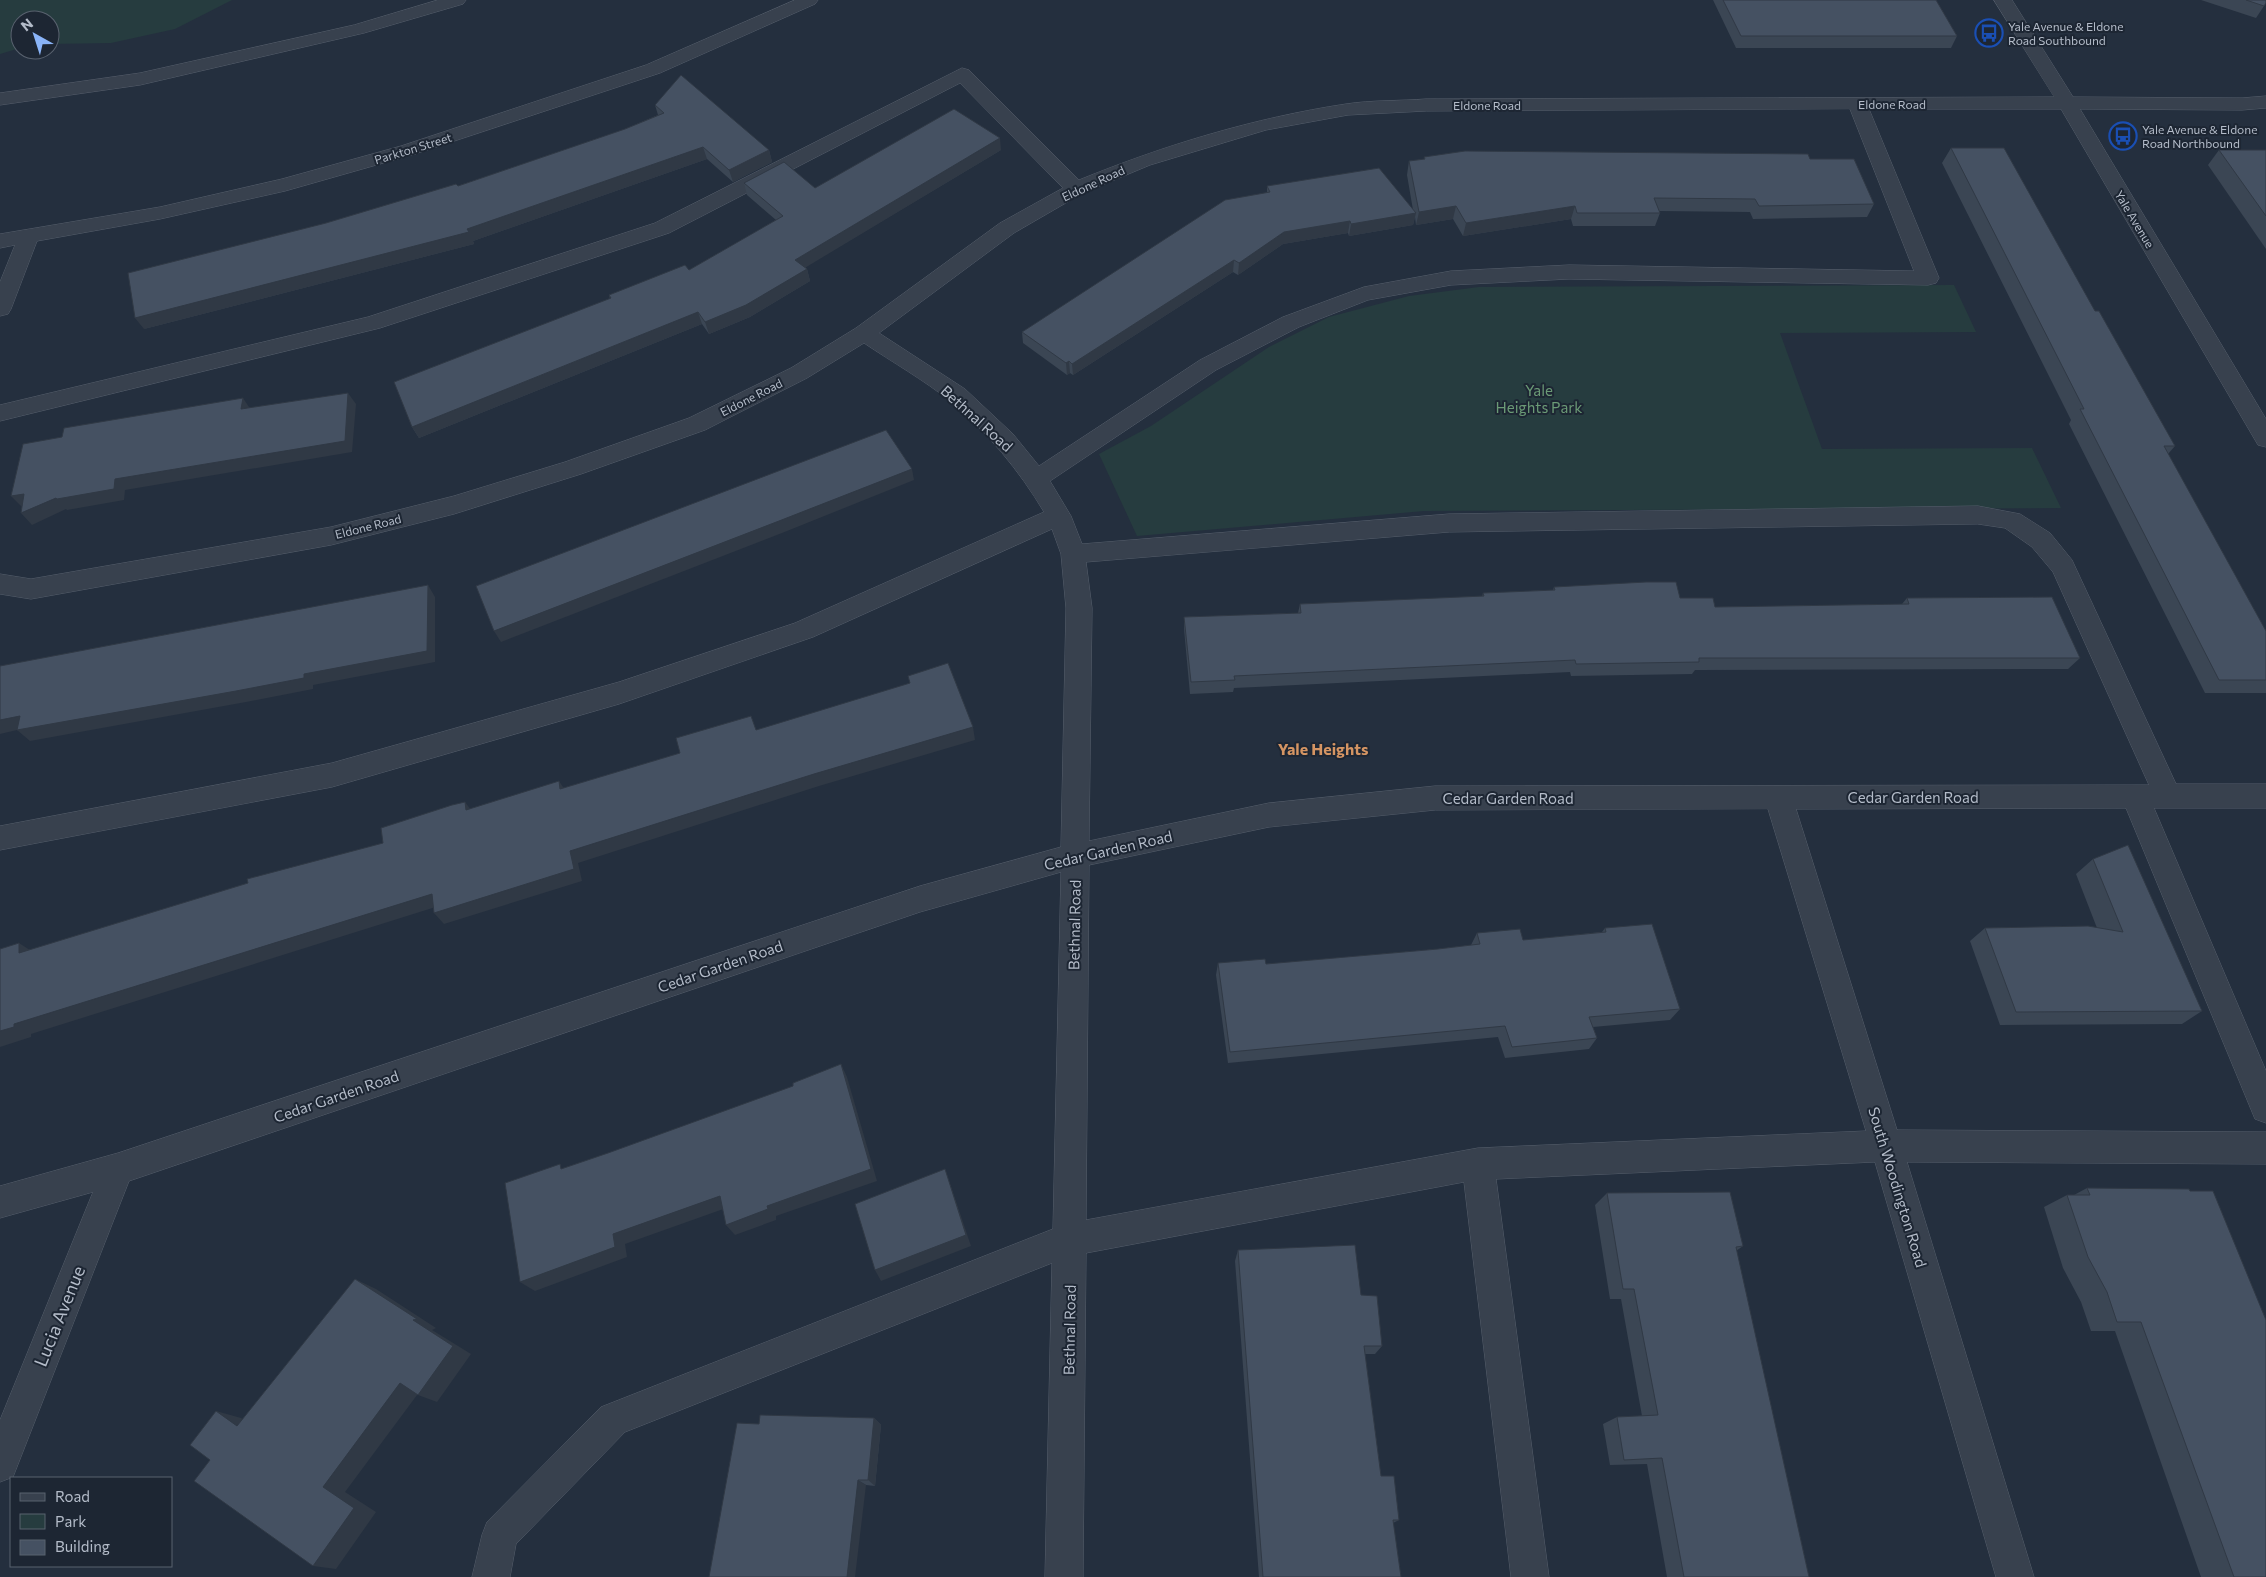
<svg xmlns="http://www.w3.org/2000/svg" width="2266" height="1577" font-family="Commissioner,sans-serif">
	<rect width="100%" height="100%" fill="#242f3e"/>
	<g fill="#263c3f">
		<polygon points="0,0 232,0 175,29 111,43 50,44 50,20 20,20 20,48 0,54"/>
		<polygon points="1954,285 1976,332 1780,333 1822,449 2032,448 2061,508 1424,511 1137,536 1099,454 1151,426 1269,347 1329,317 1409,296 1479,287"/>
	</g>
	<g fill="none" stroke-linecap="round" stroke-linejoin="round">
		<g stroke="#565f6c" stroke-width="1">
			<g id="minor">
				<polygon points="438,0 466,0 463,4 364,33 140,85 0,105 0,93 140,73 354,25"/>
				<polygon points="795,0 818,0 815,4 660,73 415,154 285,191 160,219 37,241 11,309 8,314 0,316 0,282 15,245 0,248 0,234 160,207 282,179 401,146 646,65"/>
				<path d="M1994 0H2012L2073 97 2242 98 2266 96V108L2242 110 2080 109 2266 419V447L2258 445 2061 109H1869L1939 278 1936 283 1928 285 1569 279 1451 285 1368 300 1299 327 1216 370 1050 481 1071 516 1082 544 1449 514 1978 506 2020 514 2050 533 2072 560 2176 784H2266V808H2154L2266 1071V1123L2255 1119 2126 808 1796 809 1897 1130 2266 1132V1164L1907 1162 2034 1577H1996L1875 1162 1496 1179 1549 1577H1511L1464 1182 1086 1253 1083 1577H1045L1052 1263 625 1432 516 1544 510 1577H472L482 1535 487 1522 601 1407 1053 1229 1061 872 920 912 129 1181 13 1477 0 1482V1420L93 1192 0 1218V1186L118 1153 920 886 1061 847 1066 608 1061 554 1052 529 813 637 619 704 332 787 0 850V826L332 763 619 682 795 623 1044 512C1019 470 988 433 950 401 924 380 892 362 864 343L807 378 705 430 581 474 454 514 331 545 31 599 0 594V574L31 579 331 527 454 496 565 462 689 418 791 368 856 328 1000 223 1063 188 960 83 669 233 380 328 0 421V405L368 317 655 223 962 68 969 70 1079 180C1165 145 1254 118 1346 104 1372 100 1400 101 1426 99L2054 97ZM1850 109 1914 271 1569 265 1451 271 1364 287 1283 317 1200 360 1039 466 1013 434 965 389 879 333 1014 233 1083 193 1150 165 1266 130 1348 115 1426 111ZM1978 524 2005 528 2032 547 2053 572 2149 785 1435 786 1269 803 1089 841 1092 608 1086 562 1449 532ZM1768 809 1866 1131 1478 1148 1086 1220 1089 865 1269 827 1435 810Z"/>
			</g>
		</g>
		<use href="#minor" fill="#38414e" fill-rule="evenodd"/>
	</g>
	<g fill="#3b4654">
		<polygon points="1713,0 1936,0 1957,36 1951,48 1736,48"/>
		<polygon points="2201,0 2266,0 2266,3 2256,18"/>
		<polygon points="655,105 769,150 772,162 733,182 707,159 473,241 474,244 144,329 326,223 458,186 625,129 658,115"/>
		<polygon points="1951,148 2095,311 2175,446 2168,454 2266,631 2266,693 2205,693 2069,424 2071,420 1942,163"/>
		<polygon points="1001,150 805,267 807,269 810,281 750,317 709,334 702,324 419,438 412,427 610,299 609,295 689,270 776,220 747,195 744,183 815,188"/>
		<polygon points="2219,150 2266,150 2266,249 2208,165"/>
		<polygon points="1424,157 1810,159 1874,204 1867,217 1753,219 1750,212 1659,211 1660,213 1655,226 1573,226 1571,219 1463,236 1453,219 1416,225 1415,217 1413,225 1349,236 1348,233 1283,244 1238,275 1233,272 1073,375 1070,373 1067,375 1023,343 1022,332 1267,193 1267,186 1413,210 1407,175 1409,161 1424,159"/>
		<polygon points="1554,587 1680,598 1715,607 1902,604 1907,598 2080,658 2068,669 1695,670 1692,674 1571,676 1570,672 1234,688 1233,692 1190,694 1184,629 1184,617 1298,613 1300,604 1482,597 1483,593 1553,590"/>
		<polygon points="2093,859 2202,1011 2182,1024 2000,1025 1970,941 1985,928 2097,928 2076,874"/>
		<polygon points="1605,928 1680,1009 1670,1020 1593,1027 1597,1038 1589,1049 1505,1058 1498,1037 1228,1063 1216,975 1218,963 1266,964 1438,949 1471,945 1477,933 1523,940 1602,932"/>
		<polygon points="2087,1188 2266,1577 2201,1577 2115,1331 2091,1331 2081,1302 2063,1268 2044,1207 2067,1195 2074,1195"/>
		<polygon points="1607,1193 1743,1246 1736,1251 1809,1577 1667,1577 1647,1464 1610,1465 1603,1424 1617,1417 1642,1416 1621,1299 1610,1299 1595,1205"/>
		<polygon points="1238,1250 1361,1295 1382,1346 1375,1354 1365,1354 1381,1476 1399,1520 1393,1523 1401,1577 1259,1577 1235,1261"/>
		<polygon points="874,1418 881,1425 875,1486 866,1485 759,1424"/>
	</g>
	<g fill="#303945">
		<polygon points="1000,138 1001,150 798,272 795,260"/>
		<polygon points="703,147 707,159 473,241 474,244 144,329 135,318 467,229"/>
		<polygon points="769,150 772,162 733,182 729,170"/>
		<polygon points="1456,206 1453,219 1416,225 1419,212"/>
		<polygon points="1575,206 1571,219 1463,236 1466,223"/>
		<polygon points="1416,213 1413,225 1349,236 1351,224"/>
		<polygon points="1350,221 1348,233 1283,244 1238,275 1239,263 1284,232"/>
		<polygon points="1234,260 1233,272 1073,375 1072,364"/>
		<polygon points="807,269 810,281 750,317 709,334 705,322"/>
		<polygon points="698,312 702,324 419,438 412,427"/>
		<polygon points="1069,361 1070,373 1067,375 1066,363"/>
		<polygon points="348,393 356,404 352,452 125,490 124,500 67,510 66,509 32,525 21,513 56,498 115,479"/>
		<polygon points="243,398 251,410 241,409"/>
		<polygon points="912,469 914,480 782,533 501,642 494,631"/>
		<polygon points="24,494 22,507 11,496"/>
		<polygon points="428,585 435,597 435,662 313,685 313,689 246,702 30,741 17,730 0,734 0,720 20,716 304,674"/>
		<polygon points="973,727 975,740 819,786 578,863 582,881 444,924 434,913 570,851 814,774"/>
		<polygon points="559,781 567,793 560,789"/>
		<polygon points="465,802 474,814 466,810"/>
		<polygon points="432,894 442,905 31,1034 31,1037 0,1047 0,1031 14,1024"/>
		<polygon points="19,943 36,954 19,953"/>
		<polygon points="841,1064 847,1077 877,1181 776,1216 776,1220 735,1235 726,1225 767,1206"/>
		<polygon points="945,1169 971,1246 881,1281 875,1270"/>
		<polygon points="720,1196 729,1207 625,1244 627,1257 535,1291 520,1282 613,1234"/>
		<polygon points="355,1279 376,1289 436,1328 432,1330 471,1354 437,1402 418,1395 413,1320"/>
		<polygon points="400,1383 420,1391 345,1492 376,1512 336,1569 313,1566 323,1487"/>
		<polygon points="216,1411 241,1418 262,1432 237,1426"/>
		<polygon points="874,1418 881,1425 875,1486 868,1480"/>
		<polygon points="858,1480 866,1485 855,1577 847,1577"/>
	</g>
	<g fill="#455162" stroke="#303945">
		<polygon points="1723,0 1936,0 1957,36 1741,36"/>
		<polygon points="2246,0 2266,0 2266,3 2264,6"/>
		<polygon points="681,75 769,150 729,170 703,147 467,229 469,232 135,318 128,273 326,223 456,184 458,186 625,129 664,113 655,105"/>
		<polygon points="954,109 1000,138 795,260 807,269 746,305 705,322 698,312 412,427 394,382 611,298 609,295 685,265 689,270 783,216 744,183 784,162 815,188"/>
		<polygon points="1951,148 2004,148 2095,311 2099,311 2175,446 2164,446 2266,631 2266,680 2219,680 2080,409 2084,409"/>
		<polygon points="2219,150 2266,150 2266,216"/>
		<polygon points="1465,151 1808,154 1810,159 1854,159 1874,204 1759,206 1755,199 1654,198 1660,213 1577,213 1575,206 1466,223 1456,206 1419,212 1409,161 1425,159 1424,157"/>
		<polygon points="1379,168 1416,213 1351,224 1350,221 1284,232 1239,263 1234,260 1072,364 1069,361 1066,363 1022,332 1225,200 1270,192 1267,186"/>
		<polygon points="348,393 345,441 115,479 114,489 57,499 56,498 21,513 24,494 11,496 23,444 62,437 64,428 243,398 241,409"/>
		<polygon points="886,430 912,469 779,521 494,631 476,586"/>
		<polygon points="1646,582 1676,582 1680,598 1713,598 1715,607 1909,604 1907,598 2052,597 2080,658 1699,658 1699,662 1576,664 1575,660 1234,676 1235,680 1191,682 1184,617 1301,613 1300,604 1484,596 1483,593 1555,590 1554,587"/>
		<polygon points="428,585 427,651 304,674 304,678 236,691 17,730 20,716 0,720 0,666"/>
		<polygon points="948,663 973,727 814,774 570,851 574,869 434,913 432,894 14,1024 14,1027 0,1031 0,949 19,943 19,953 248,883 247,879 383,843 381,828 452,805 465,802 466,810 559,781 560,789 680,753 676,738 751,716 756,730 910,683 908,676"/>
		<polygon points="2128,845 2202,1011 2016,1012 1985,928 2088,926 2123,932 2093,859"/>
		<polygon points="1652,924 1680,1009 1589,1017 1597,1038 1512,1047 1505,1026 1230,1052 1218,963 1265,959 1266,964 1438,949 1480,944 1477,933 1520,929 1523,940 1606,932 1605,928"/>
		<polygon points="841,1064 871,1169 767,1206 768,1209 726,1225 720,1196 613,1234 615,1247 520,1282 505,1183 560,1164 561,1169 608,1153 793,1086 793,1083"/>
		<polygon points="945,1169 966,1235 875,1270 855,1204"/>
		<polygon points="2087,1188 2189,1189 2190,1191 2213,1191 2266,1320 2266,1577 2234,1577 2141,1322 2117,1322 2107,1292 2088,1257 2067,1195 2090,1195"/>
		<polygon points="1730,1192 1743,1246 1736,1247 1809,1577 1684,1577 1662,1458 1624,1460 1617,1417 1658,1415 1634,1289 1623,1289 1607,1193"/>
		<polygon points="1355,1245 1361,1295 1377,1296 1382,1346 1364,1346 1381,1476 1394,1476 1399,1520 1393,1520 1401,1577 1263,1577 1238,1250"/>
		<polygon points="355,1279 417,1319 413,1320 453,1346 418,1395 400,1383 323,1487 354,1508 313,1566 194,1481 210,1460 190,1445 216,1411 237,1426"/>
		<polygon points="760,1415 874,1418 868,1480 858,1480 847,1577 709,1577 737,1423 759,1424"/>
	</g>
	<defs>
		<g id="bus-ring" transform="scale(1.4375)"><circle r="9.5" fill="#1d2633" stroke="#1a4fb4" stroke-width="1.5"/><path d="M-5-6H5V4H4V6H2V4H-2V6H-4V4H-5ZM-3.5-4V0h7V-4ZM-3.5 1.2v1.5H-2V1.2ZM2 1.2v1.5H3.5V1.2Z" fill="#1a4fb4"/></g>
	</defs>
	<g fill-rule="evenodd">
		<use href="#bus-ring" x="1989" y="33"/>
		<use href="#bus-ring" x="2123" y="136"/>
	</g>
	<g text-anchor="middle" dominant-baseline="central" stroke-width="4" stroke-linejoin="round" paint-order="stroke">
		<g font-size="12" fill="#b4bcc9" stroke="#1d2633" text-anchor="start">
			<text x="2008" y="26">Yale Avenue &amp; Eldone<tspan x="2008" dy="14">Road Southbound</tspan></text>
			<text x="2142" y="129">Yale Avenue &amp; Eldone<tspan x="2142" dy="14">Road Northbound</tspan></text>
		</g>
		<g font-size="12" fill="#b4bcc9" stroke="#1d2633">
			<text x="1892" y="104">Eldone Road</text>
			<text x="1487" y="105">Eldone Road</text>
			<text transform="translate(413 148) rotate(-17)">Parkton Street</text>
			<text transform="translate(1093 183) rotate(-25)">Eldone Road</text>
			<text transform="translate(2135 219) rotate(59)">Yale Avenue</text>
			<text transform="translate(751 397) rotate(-27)">Eldone Road</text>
			<text transform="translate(368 526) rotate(-14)">Eldone Road</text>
		</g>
		<g font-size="15" fill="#6b9a76" stroke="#1d2633">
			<text x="1539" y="390">Yale<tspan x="1539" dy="17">Heights Park</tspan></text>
		</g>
		<g font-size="15" fill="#b4bcc9" stroke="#1d2633">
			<text transform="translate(977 418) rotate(42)">Bethnal Road</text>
			<text x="1913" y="797">Cedar Garden Road</text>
			<text x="1508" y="798">Cedar Garden Road</text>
			<text transform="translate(1108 850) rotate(-13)">Cedar Garden Road</text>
			<text transform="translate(1074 925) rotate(-89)">Bethnal Road</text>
			<text transform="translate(720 966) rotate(-19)">Cedar Garden Road</text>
			<text transform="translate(336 1096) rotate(-19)">Cedar Garden Road</text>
			<text transform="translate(1898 1187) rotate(73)">South Woodington Road</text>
			<text transform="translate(1069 1330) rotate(-89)">Bethnal Road</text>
		</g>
		<g font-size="16" font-weight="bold" fill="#d59563" stroke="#1d2633">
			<text x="1323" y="748">Yale Heights</text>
		</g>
		<g font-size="18" fill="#b4bcc9" stroke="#1d2633">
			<text transform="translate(59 1316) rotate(-68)">Lucia Avenue</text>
		</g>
	</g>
	<rect x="10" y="1477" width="162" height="90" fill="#1d2633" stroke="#59626f"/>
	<rect x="20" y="1493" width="25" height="8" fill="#38414e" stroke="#59626f"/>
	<text x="55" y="1502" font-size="15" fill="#b4bcc9">Road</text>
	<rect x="20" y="1514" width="25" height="15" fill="#263c3f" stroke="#59626f"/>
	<text x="55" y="1527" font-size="15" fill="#b4bcc9">Park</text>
	<rect x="20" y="1540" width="25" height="15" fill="#455162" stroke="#59626f"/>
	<text x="55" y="1552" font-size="15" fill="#b4bcc9">Building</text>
	<g transform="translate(35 35) rotate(321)"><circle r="24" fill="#1d2633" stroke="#59626f"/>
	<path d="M0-4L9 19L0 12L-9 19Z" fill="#8ab4f8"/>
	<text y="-8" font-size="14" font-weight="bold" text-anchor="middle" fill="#b4bcc9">N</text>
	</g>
</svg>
